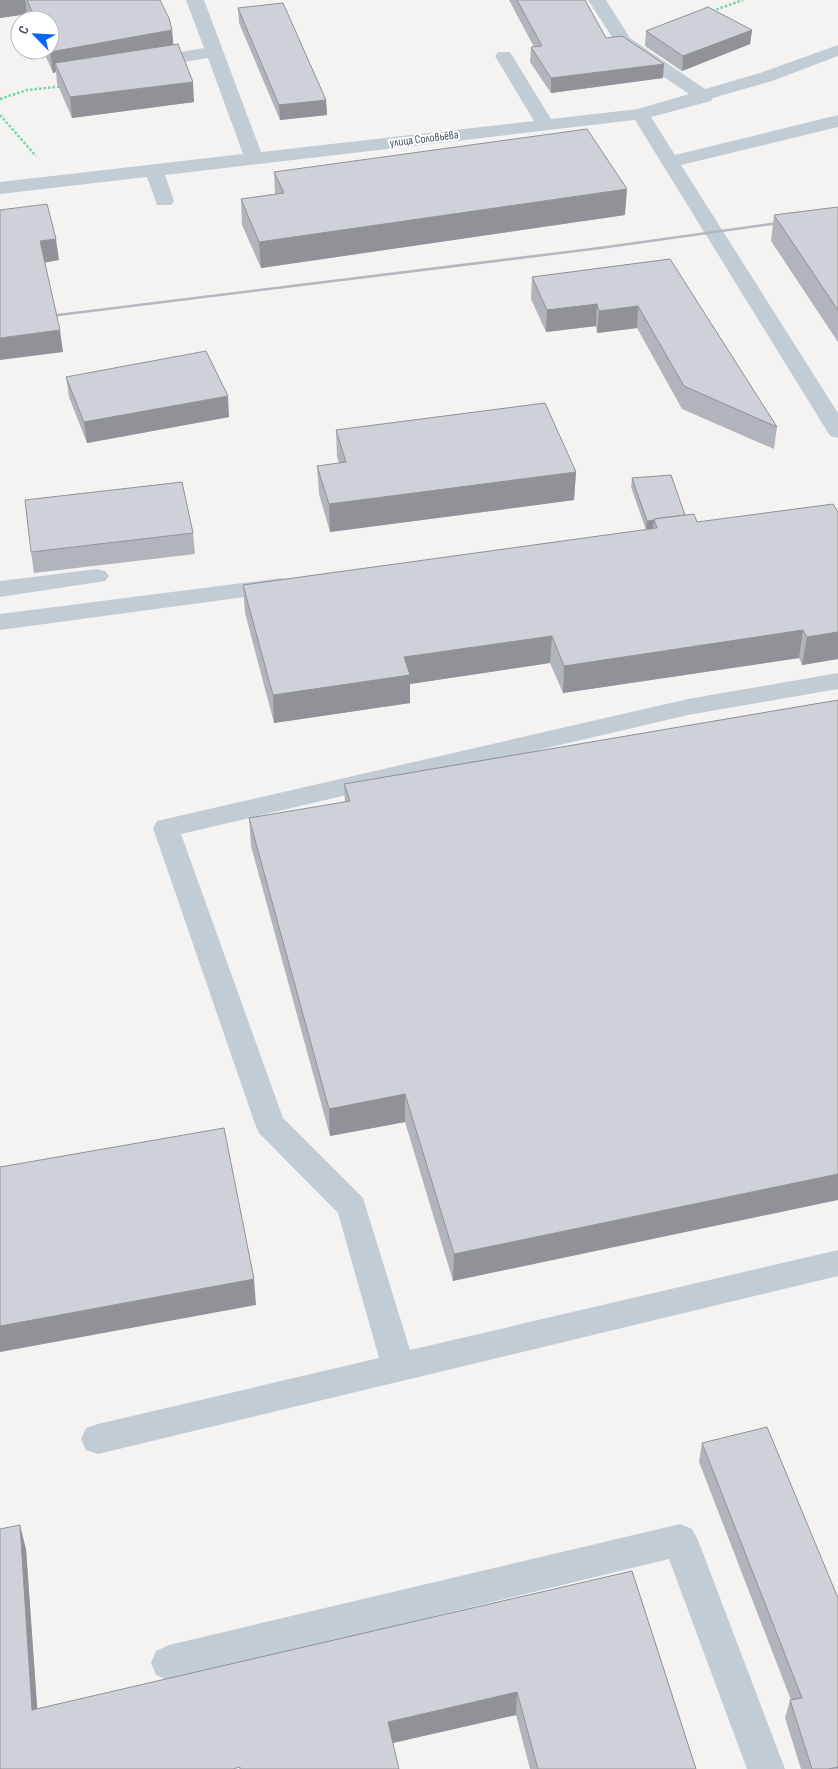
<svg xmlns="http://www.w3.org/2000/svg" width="838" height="1769" font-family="'Sofia Sans Condensed',sans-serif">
	<rect width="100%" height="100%" fill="#f5f3f2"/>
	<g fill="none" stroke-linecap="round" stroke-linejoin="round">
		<g stroke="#72d7aa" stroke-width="2.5" stroke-dasharray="2.5 2" stroke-linecap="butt">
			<polyline points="712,11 743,0"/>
			<polyline points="0,99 27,90 63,86"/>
			<polyline points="0,115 36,156"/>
		</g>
		<g fill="#c2ccd5" fill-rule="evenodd">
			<polygon points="186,0 204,0 261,152 534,121 495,56 498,52 510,52 551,119 638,109 689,94 618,46 588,0 606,0 630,38 705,89 760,73 838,45 838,56 772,81 713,98 711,101 651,117 675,155 838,115 838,127 681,165 838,413 838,438 830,436 827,431 635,120 165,175 174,201 171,205 157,205 147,177 0,194 0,182 243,154 208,58 147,68 141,67 138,63 141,59 147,58 204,48"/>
			<polygon points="97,569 105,571 109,576 105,581 0,597 0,581"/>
			<polygon points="281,578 289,581 293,586 289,591 0,630 0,614"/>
			<polygon points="838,673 838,689 688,715 181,834 283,1118 363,1198 410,1350 838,1250 838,1276 98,1454 86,1450 81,1439 86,1428 98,1424 379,1358 338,1213 259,1133 255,1124 153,828 157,821 688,699"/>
			<polygon points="680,1524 692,1529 698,1540 785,1769 747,1769 669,1559 169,1681 156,1675 151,1663 156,1651 169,1645"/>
		</g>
		<polyline stroke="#b4b7bd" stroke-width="2.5" points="42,317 600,248 786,222"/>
	</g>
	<g fill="#b1b4ba">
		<polygon points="0,0 160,0 172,30 173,45 194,102 72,118 57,83 56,72 53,73 43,50 50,50 50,20 30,20 27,14 0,18"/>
		<polygon points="509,0 585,0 606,38 663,78 551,93 530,62 531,47 534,47"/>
		<polygon points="238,8 326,100 327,115 280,120 239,23"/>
		<polygon points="752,30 750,44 682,71 645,46 646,31"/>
		<polygon points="274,172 625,215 261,268 242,225 241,199 275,194"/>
		<polygon points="838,207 838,342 771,241 774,215"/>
		<polygon points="670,259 777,427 774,449 682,409 637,328 597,333 596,326 546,332 531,299 532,277"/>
		<polygon points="66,377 229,417 87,443 69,397"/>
		<polygon points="336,430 576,472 574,500 330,532 319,494 317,466 339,463 337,457"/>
		<polygon points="632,478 697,522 838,512 838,659 802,665 799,658 563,693 550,663 410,684 410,703 274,723 245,613 243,585 646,530 631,487"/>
		<polygon points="193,533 195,554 34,573 31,552"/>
		<polygon points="838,700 453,1281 405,1122 330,1136 251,846 249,818 345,802 344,784"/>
		<polygon points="702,1443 838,1598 838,1769 801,1769 785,1718 790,1700 791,1700 699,1462"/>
		<polygon points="26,1549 37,1709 632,1571 696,1769 530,1769 516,1715 393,1743 0,1769"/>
	</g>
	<g fill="#909297">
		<polygon points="0,0 25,0 27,14 0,18"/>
		<polygon points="172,30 174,51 55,63 56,72 53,73 50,52"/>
		<polygon points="752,30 750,44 682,71 683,56"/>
		<polygon points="664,64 663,78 551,93 551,78"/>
		<polygon points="193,82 194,102 72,118 70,97"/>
		<polygon points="326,100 327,115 280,120 279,105"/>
		<polygon points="627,189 625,215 261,268 259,242"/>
		<polygon points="56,239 59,260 43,263 40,241"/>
		<polygon points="597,304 596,326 546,332 547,310"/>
		<polygon points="638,306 637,328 597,333 599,311"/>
		<polygon points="60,330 63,352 0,360 0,338"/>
		<polygon points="228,396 229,417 87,443 84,422"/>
		<polygon points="576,472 574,500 330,532 329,504"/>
		<polygon points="654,520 653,529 646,530 647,521"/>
		<polygon points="803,630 799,658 563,693 564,666"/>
		<polygon points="838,632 838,659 802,665 807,637"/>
		<polygon points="552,636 550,663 410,684 410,703 274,723 273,695 404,657"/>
		<polygon points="405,1094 405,1122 330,1136 329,1109"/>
		<polygon points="838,1174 838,1200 453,1281 454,1254"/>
		<polygon points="254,1279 256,1305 0,1352 0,1326"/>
		<polygon points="20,1525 26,1549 39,1733 32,1710"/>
		<polygon points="517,1692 516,1715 388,1744 388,1722"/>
	</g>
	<g fill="#ced1d8" stroke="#909297">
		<polygon points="27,0 160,0 169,18 172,30 50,52 49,50 50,50 50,20 36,20"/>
		<polygon points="517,0 585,0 606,38 622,36 664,64 551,78 531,47 542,46"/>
		<polygon points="283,3 326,100 279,105 238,8"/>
		<polygon points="708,7 752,30 683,56 646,31"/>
		<polygon points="178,44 193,82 70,97 55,63"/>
		<polygon points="587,129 627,189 259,242 241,199 284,193 274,172"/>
		<polygon points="47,204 56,239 40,241 60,330 0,338 0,210"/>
		<polygon points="838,207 838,310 774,215"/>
		<polygon points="670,259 777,427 684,386 638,306 599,311 597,304 547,310 532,277"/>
		<polygon points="206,351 228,396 84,422 66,377"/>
		<polygon points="545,403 576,472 329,504 317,466 346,462 336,430"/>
		<polygon points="671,475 685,515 654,519 655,520 647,521 632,478"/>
		<polygon points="182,482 193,533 31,552 25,500"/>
		<polygon points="833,504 838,512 838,632 807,637 803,630 564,666 552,636 404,657 410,675 273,695 243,585 657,528 654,519 694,514 697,522"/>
		<polygon points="838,700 838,1174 454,1254 405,1094 329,1109 249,818 350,801 344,784"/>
		<polygon points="224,1128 254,1279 0,1326 0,1167"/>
		<polygon points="767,1427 838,1598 838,1767 828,1769 812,1769 790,1700 802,1698 702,1443"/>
		<polygon points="20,1525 32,1710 632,1571 696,1769 538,1769 517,1692 388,1722 399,1769 240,1769 240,1767 233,1769 0,1769 0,1529"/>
	</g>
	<g text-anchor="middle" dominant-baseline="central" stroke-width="4" stroke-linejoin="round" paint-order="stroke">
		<g font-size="12" fill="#485463" stroke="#fff">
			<text transform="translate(424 139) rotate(-7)">улица Соловьёва</text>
		</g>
	</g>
	<g transform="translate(35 35) rotate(294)"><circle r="24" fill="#ffffff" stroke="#b6bbc1"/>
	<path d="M0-4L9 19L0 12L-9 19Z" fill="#0765fa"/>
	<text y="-8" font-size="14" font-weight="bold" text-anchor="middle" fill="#485463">С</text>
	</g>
</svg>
